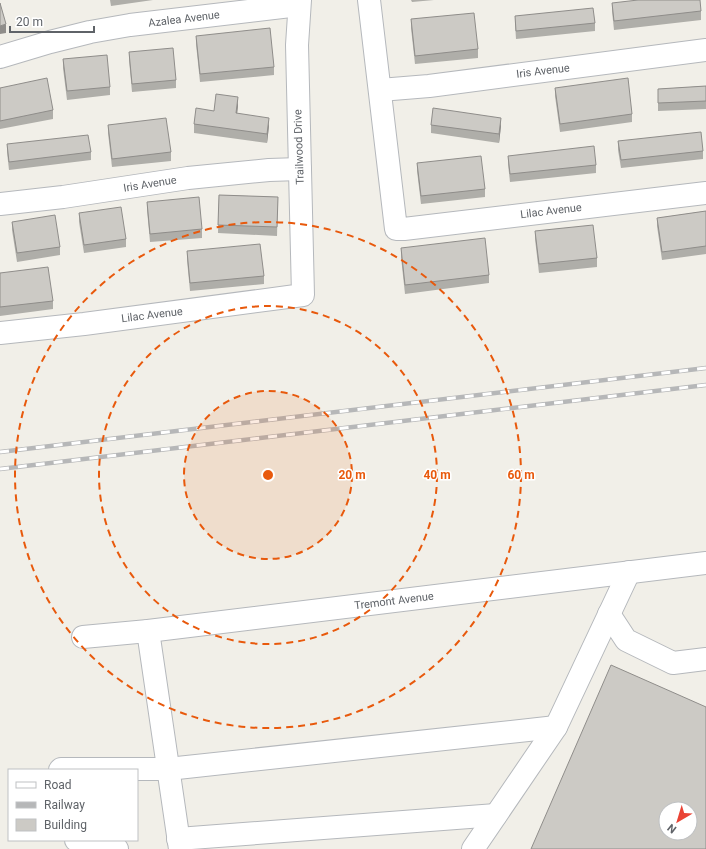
<svg xmlns="http://www.w3.org/2000/svg" width="706" height="849" font-family="Roboto,sans-serif">
	<rect width="100%" height="100%" fill="#f1efe8"/>
	<g fill="none" stroke-linecap="round" stroke-linejoin="round">
		<g stroke="#b5b8bc" stroke-width="24">
			<g id="minor">
				<polyline points="369,0 396,229 404,229 706,193"/>
				<polyline points="0,57 50,42 90,32 130,25 299,5"/>
				<polyline points="380,90 429,86 706,50"/>
				<polyline points="0,204 63,197 188,178 269,170 300,169"/>
				<polyline points="0,333 84,324 303,295 297,45 300,0"/>
				<polyline points="609,614 626,640 673,663 706,659"/>
				<polyline points="148,631 180,849"/>
				<polyline points="83,637 148,631 706,563"/>
				<polyline points="60,770 61,769 168,769 556,727"/>
				<polyline points="178,839 496,815"/>
				<polyline points="76,840 117,849"/>
				<polyline points="473,849 556,727 629,572"/>
			</g>
		</g>
		<use href="#minor" stroke="#fff" stroke-width="22"/>
		<g stroke="#b6b7b8" stroke-width="4.5">
			<g id="rail">
				<polyline points="0,452 706,368"/>
				<polyline points="0,469 706,385"/>
			</g>
		</g>
		<use href="#rail" stroke="#fff" stroke-width="3" stroke-dasharray="9" stroke-linecap="butt"/>
	</g>
	<g fill="#afaea9">
		<polygon points="110,0 153,0 111,6"/>
		<polygon points="411,0 434,0 412,2"/>
		<polygon points="612,3 701,11 701,20 614,30 612,11"/>
		<polygon points="515,16 595,23 595,31 516,39 515,24"/>
		<polygon points="411,19 478,49 478,58 415,64 411,28"/>
		<polygon points="196,36 274,67 274,75 200,82 196,44"/>
		<polygon points="129,52 176,80 176,88 132,92 129,60"/>
		<polygon points="63,59 110,87 110,95 67,100 63,68"/>
		<polygon points="706,86 706,109 658,111 658,89"/>
		<polygon points="0,88 53,110 53,119 0,129"/>
		<polygon points="555,88 632,114 632,122 560,132 555,96"/>
		<polygon points="238,106 237,114 269,126 267,143 194,133 194,124 214,111"/>
		<polygon points="108,125 171,152 171,161 112,167 108,133"/>
		<polygon points="431,125 501,126 499,143 431,133"/>
		<polygon points="618,141 703,151 703,159 621,168 618,150"/>
		<polygon points="7,144 91,152 91,160 9,170 7,152"/>
		<polygon points="508,156 596,165 596,173 510,182 508,164"/>
		<polygon points="417,163 485,189 485,197 421,204 417,171"/>
		<polygon points="219,195 278,197 277,236 218,233"/>
		<polygon points="147,202 202,229 202,238 150,242 147,210"/>
		<polygon points="706,211 706,254 662,260 657,226 657,218"/>
		<polygon points="79,213 126,239 126,247 84,253 79,222"/>
		<polygon points="12,222 60,247 60,255 17,262 12,230"/>
		<polygon points="535,231 597,258 597,267 539,273 535,239"/>
		<polygon points="401,248 489,275 489,283 405,294 401,257"/>
		<polygon points="187,251 264,276 264,284 190,291 187,260"/>
		<polygon points="0,273 53,301 53,309 0,316"/>
	</g>
	<g fill="#8f8d8a">
		<polygon points="6,24 6,33 0,34 0,26"/>
		<polygon points="238,97 238,106 236,122 236,113"/>
		<polygon points="269,118 269,126 267,143 267,134"/>
		<polygon points="501,118 501,126 499,143 499,134"/>
	</g>
	<g fill="#cccac5" stroke="#8f8d8a" fill-rule="evenodd">
		<polygon points="638,0 700,0 701,11 614,21 612,3"/>
		<polygon points="0,3 6,24 0,26"/>
		<polygon points="593,8 595,23 516,31 515,16"/>
		<polygon points="474,13 478,49 415,56 411,19"/>
		<polygon points="270,28 274,67 200,74 196,36"/>
		<polygon points="173,48 176,80 132,84 129,52"/>
		<polygon points="107,55 110,87 67,91 63,59"/>
		<polygon points="47,78 53,110 0,121 0,88"/>
		<polygon points="628,78 632,114 560,124 555,88"/>
		<polygon points="706,86 706,101 658,103 658,89"/>
		<polygon points="216,94 238,97 236,113 269,118 267,134 194,124 196,108 214,111"/>
		<polygon points="433,108 501,118 499,134 431,125"/>
		<polygon points="166,118 171,152 112,159 108,125"/>
		<polygon points="701,132 703,151 621,160 618,141"/>
		<polygon points="88,135 91,152 9,162 7,144"/>
		<polygon points="594,146 596,165 510,174 508,156"/>
		<polygon points="481,156 485,189 421,196 417,163"/>
		<polygon points="219,195 278,197 277,227 218,225"/>
		<polygon points="199,197 202,229 150,234 147,202"/>
		<polygon points="121,207 126,239 84,245 79,213"/>
		<polygon points="706,211 706,246 662,252 657,218"/>
		<polygon points="55,215 60,247 17,253 12,222"/>
		<polygon points="593,225 597,258 539,264 535,231"/>
		<polygon points="485,238 489,275 405,285 401,248"/>
		<polygon points="260,244 264,276 190,283 187,251"/>
		<polygon points="48,267 53,301 0,307 0,273"/>
		<path d="M611 665 706 707V849H531ZM666 809H690V833H666Z"/>
	</g>
	<circle cx="268" cy="475" r="84" fill="#e8590c" fill-opacity=".12"/>
	<g fill="none" stroke="#e8590c" stroke-width="2" stroke-dasharray="7 5">
		<circle cx="268" cy="475" r="84"/>
		<circle cx="268" cy="475" r="169"/>
		<circle cx="268" cy="475" r="253"/>
	</g>
	<g text-anchor="middle" dominant-baseline="central" stroke-width="3" stroke-linejoin="round" paint-order="stroke">
		<g font-size="11" fill="#5f6368" stroke="#fff">
			<text transform="translate(184 19) rotate(-7)">Azalea Avenue</text>
			<text transform="translate(543 71) rotate(-7)">Iris Avenue</text>
			<text transform="translate(299 147) rotate(-92)">Trailwood Drive</text>
			<text transform="translate(150 184) rotate(-9)">Iris Avenue</text>
			<text transform="translate(551 211) rotate(-7)">Lilac Avenue</text>
			<text transform="translate(152 315) rotate(-7)">Lilac Avenue</text>
			<text transform="translate(394 601) rotate(-7)">Tremont Avenue</text>
		</g>
	</g>
	<circle cx="268" cy="475" r="6" fill="#e8590c" stroke="#fff" stroke-width="2"/>
	<g font-size="12" text-anchor="middle" font-weight="bold" fill="#e8590c" stroke="#fff" stroke-width="3" stroke-linejoin="round" paint-order="stroke">
		<text x="352" y="479">20 m</text>
		<text x="437" y="479">40 m</text>
		<text x="521" y="479">60 m</text>
	</g>
	<rect x="8" y="769" width="130" height="72" fill="#ffffff" stroke="#bfc1c3"/>
	<rect x="16" y="782" width="20" height="6" fill="#ffffff" stroke="#bfc1c3"/>
	<text x="44" y="789" font-size="12" fill="#5f6368">Road</text>
	<rect x="16" y="802" width="20" height="6" fill="#b6b7b8" stroke="#bfc1c3"/>
	<text x="44" y="809" font-size="12" fill="#5f6368">Railway</text>
	<rect x="16" y="819" width="20" height="12" fill="#cccac5" stroke="#bfc1c3"/>
	<text x="44" y="829" font-size="12" fill="#5f6368">Building</text>
	<g transform="translate(678 821) rotate(218)"><circle r="19" fill="#ffffff" stroke="#bfc1c3"/>
	<path d="M0-3L7 15L0 10L-7 15Z" fill="#ea4335"/>
	<text y="-6" font-size="11" font-weight="bold" text-anchor="middle" fill="#5f6368">N</text>
	</g>
	<path d="M10 26v6h84v-6" fill="none" stroke="#5f6368" stroke-width="2"/>
	<text x="16" y="26" font-size="12" fill="#5f6368" stroke="#ffffff" stroke-width="3" paint-order="stroke">20 m</text>
</svg>
